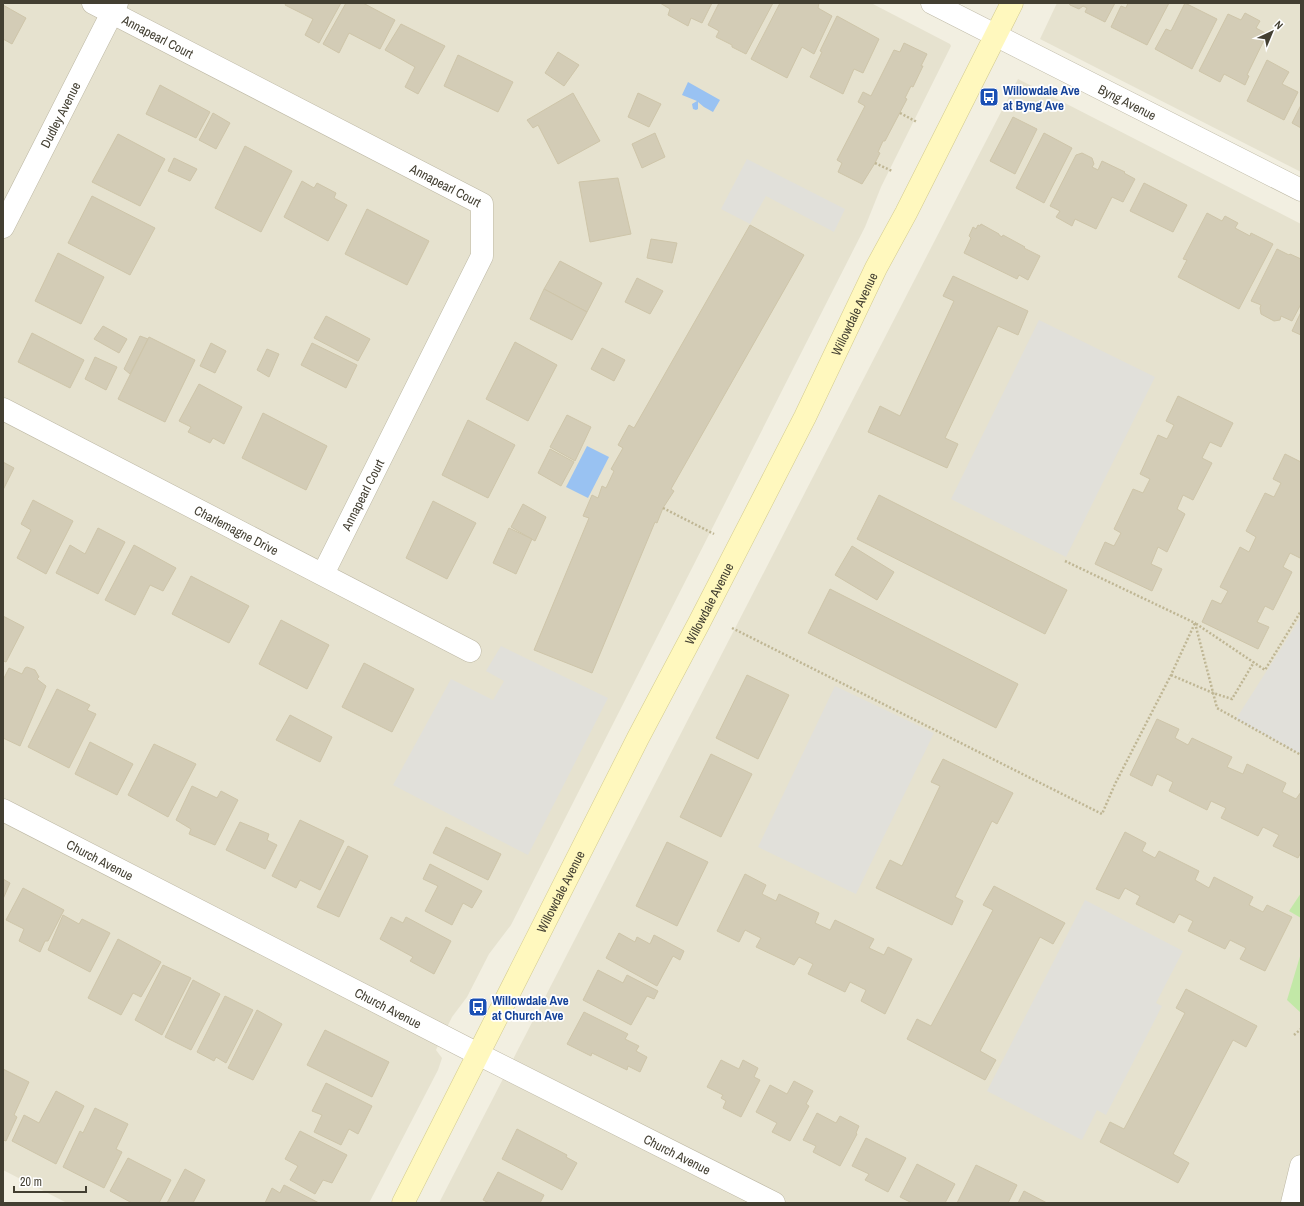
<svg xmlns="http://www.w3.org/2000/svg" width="1304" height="1206" font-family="'Archivo Narrow',sans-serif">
	<rect width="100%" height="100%" fill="#f2efe1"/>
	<g fill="#e6e2cf">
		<polygon points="3,3 871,3 950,44 951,46 881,187 865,227 511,925 489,954 467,997 452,1017 436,1050 442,1058 438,1070 369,1203 67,1203 3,1170"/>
		<polygon points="1057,3 1301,3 1301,172 1040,39"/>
		<polygon points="1018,79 1301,224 1301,1203 439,1203"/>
	</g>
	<g fill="#c2e8a7">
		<polygon points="1301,893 1301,918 1289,911"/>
		<polygon points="1301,953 1301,1013 1287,1000"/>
	</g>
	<g fill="#e1e0da">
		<polygon points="747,159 845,209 834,232 766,196 750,224 721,209"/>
		<polygon points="1039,320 1155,377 1066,557 951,499"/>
		<polygon points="1301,617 1301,754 1236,719"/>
		<polygon points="501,646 608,698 528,855 393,785 451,679 493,700 504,681 486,671"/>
		<polygon points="835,686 934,733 856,894 758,847"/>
		<polygon points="1085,900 1183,951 1156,1003 1162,1006 1106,1115 1097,1110 1082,1140 987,1091"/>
	</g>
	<g fill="#99c2f2">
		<polygon points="688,82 720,100 713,112 704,107 698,102 698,109 696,110 693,109 692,104 697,101 682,95"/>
		<polygon points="587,446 609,457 588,498 566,487"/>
	</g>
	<g fill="#d3ccb6" stroke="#cec5a9">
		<polygon points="286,3 341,3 319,43 305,35 313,19 285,5"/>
		<polygon points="346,3 363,3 395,20 380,49 349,33 339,53 323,44"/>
		<polygon points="660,3 712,3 702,23 691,18 688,26 668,15 670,9"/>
		<polygon points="719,3 773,3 746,54 732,47 732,45 716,37 719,31 708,25"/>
		<polygon points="780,3 819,3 818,8 832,16 814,54 802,47 787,78 751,59"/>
		<polygon points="1069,3 1115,3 1105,22 1085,12 1087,8 1083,6 1079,9 1070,5"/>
		<polygon points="1128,3 1169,3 1147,45 1111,27 1121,6 1126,8"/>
		<polygon points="1185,3 1217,19 1192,69 1155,49 1166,29 1171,31"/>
		<polygon points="3,5 26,18 12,44 3,39"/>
		<polygon points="1245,13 1260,21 1256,28 1267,34 1247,75 1249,76 1245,85 1224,74 1220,82 1199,71 1228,14 1241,20"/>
		<polygon points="837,16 879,39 863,73 854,69 843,94 810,77 822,52 820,51"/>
		<polygon points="401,24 445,46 418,94 405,87 415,67 385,50"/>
		<polygon points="904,43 927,54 921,66 923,66 913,87 911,86 905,98 907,99 885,141 883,141 878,152 880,153 875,163 862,184 838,172 842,163 837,160 865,106 858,102 863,92 871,96 894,50 900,52"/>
		<polygon points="558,52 579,65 564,86 545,73"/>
		<polygon points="458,55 513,82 498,112 444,86"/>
		<polygon points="1267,60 1289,72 1282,84 1298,92 1284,120 1247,101"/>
		<polygon points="160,85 210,112 196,138 146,114"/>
		<polygon points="573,93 600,141 558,164 538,125 533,128 527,120"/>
		<polygon points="638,93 661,104 649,127 628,117"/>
		<polygon points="1301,105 1301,128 1292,123"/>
		<polygon points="213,113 230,123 216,149 199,140"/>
		<polygon points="1013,117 1037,129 1015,174 990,161"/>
		<polygon points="655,133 665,157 642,168 632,144"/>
		<polygon points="1044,133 1072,148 1044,203 1016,188"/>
		<polygon points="118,134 165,159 140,206 92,182"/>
		<polygon points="245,146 292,171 261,232 215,208"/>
		<polygon points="1082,153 1092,158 1094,164 1092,167 1098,170 1102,161 1125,172 1124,173 1135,179 1123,202 1112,197 1096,229 1075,219 1072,226 1056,217 1060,211 1050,206 1076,155"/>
		<polygon points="174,158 197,169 190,181 168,171"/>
		<polygon points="618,178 631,234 590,242 579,182"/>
		<polygon points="302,181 314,188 317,183 336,193 334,198 347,205 328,241 284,217"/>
		<polygon points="1144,183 1187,205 1173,232 1130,211"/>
		<polygon points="92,196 155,228 130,275 68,243"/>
		<polygon points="367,209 429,241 407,285 345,254"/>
		<polygon points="1207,213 1222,221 1225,216 1238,223 1235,228 1250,236 1251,233 1273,244 1239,309 1178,277 1187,260 1183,259"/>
		<polygon points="981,224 999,234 999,235 1002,237 1003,235 1025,247 1024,248 1040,256 1028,280 1019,275 1017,279 964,253 971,238 969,236 973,227 976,229 978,225 980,226"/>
		<polygon points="750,225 804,255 671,489 674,491 663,508 657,523 655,522 592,673 534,650 589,518 583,516 592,495 598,498 602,486 606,488 614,471 611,469 623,448 618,445 629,425 634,428"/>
		<polygon points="651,239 677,243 672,263 647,258"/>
		<polygon points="1277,249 1289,255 1290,254 1301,259 1301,304 1292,321 1281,316 1280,320 1274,321 1261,314 1260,308 1261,305 1251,301"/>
		<polygon points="58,253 104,277 81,324 35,301"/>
		<polygon points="560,261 602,283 587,312 544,289"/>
		<polygon points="953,276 1028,311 1018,335 998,326 945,438 958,444 947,468 868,432 880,406 900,416 954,301 943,296"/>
		<polygon points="637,278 663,291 650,314 625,302"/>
		<polygon points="544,289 587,312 572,340 530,319"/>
		<polygon points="1301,312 1301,335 1292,331"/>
		<polygon points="326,316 370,339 358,361 314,338"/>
		<polygon points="103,326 127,339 119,353 94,339"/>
		<polygon points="32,333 84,360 70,388 18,362"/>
		<polygon points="140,336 148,339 130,374 124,369"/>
		<polygon points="149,337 195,360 165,422 118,399"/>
		<polygon points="515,342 557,365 528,421 486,399"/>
		<polygon points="211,343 226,351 215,373 200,366"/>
		<polygon points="312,343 357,365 346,388 301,365"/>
		<polygon points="602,348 625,360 614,381 591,369"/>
		<polygon points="267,349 279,354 269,377 257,370"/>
		<polygon points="95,357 117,367 106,390 85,379"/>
		<polygon points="199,384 242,407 224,444 213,438 210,443 188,432 191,427 179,421"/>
		<polygon points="1178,396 1233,423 1221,447 1210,442 1202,458 1212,463 1193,500 1183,495 1177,509 1185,514 1167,552 1158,547 1151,564 1162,569 1152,591 1095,564 1105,542 1114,546 1121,533 1114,529 1133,489 1143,493 1150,479 1140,474 1158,435 1167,439 1174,425 1166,421"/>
		<polygon points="263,413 327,446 306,490 242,458"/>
		<polygon points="567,415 591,427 575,461 550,447"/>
		<polygon points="468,420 515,445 488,498 442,475"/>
		<polygon points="550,449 574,462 561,486 538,473"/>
		<polygon points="1285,454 1301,462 1301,556 1300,558 1290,553 1283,567 1292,572 1273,610 1265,606 1257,622 1269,627 1258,649 1202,622 1212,600 1221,604 1228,591 1220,587 1240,547 1249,552 1256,537 1246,531 1265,493 1274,497 1281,483 1273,479"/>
		<polygon points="3,462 14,468 3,490"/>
		<polygon points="879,495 1067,590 1045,634 857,539"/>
		<polygon points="33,500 73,521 46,574 17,558 31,530 21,524"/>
		<polygon points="433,501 476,523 447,579 406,558"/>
		<polygon points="523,504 546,517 535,541 511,527"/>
		<polygon points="98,528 125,542 98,594 56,573 70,545 85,554"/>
		<polygon points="509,528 532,539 516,574 493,563"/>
		<polygon points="134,545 176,568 163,591 150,585 135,615 105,600"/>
		<polygon points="852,546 894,572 877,600 835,575"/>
		<polygon points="191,576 249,606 229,643 172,614"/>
		<polygon points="830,589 1018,684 996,728 808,633"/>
		<polygon points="3,616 24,627 6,662 3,661"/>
		<polygon points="281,620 329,645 307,689 259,664"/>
		<polygon points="364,663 414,689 392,732 342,707"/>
		<polygon points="27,667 35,670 39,677 37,679 46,686 20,746 3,738 3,680 9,668 22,674 25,668"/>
		<polygon points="747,675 789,695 758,759 716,738"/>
		<polygon points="57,689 90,705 87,710 96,714 69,768 28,747"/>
		<polygon points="290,715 332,737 320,762 276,740"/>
		<polygon points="1157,719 1179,729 1175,738 1188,745 1192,738 1232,757 1227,767 1243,774 1247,764 1286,783 1282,792 1296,799 1301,792 1301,852 1298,858 1273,846 1279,835 1263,827 1258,836 1221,818 1226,808 1211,801 1207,810 1169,791 1173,782 1157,774 1152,786 1130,775"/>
		<polygon points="90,742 133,764 117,795 75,774"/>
		<polygon points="154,744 196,764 168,817 128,795"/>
		<polygon points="711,754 752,774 721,837 680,817"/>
		<polygon points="943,759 1013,793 997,824 992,821 955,897 963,901 952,925 876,888 890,860 902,866 940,786 931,782"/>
		<polygon points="192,786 217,798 221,791 238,800 215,845 189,834 191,829 176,820"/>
		<polygon points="300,820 344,841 320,890 300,880 296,888 272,876"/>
		<polygon points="240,822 269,834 267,840 277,845 265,869 226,850"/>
		<polygon points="446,827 501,854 488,880 433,853"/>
		<polygon points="1125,832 1146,843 1142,851 1155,858 1159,851 1199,871 1195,880 1209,888 1214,877 1253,897 1249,905 1263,912 1267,905 1292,917 1265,971 1240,959 1246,948 1230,940 1225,949 1188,931 1193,921 1179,914 1174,923 1136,904 1140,896 1125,888 1119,899 1096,889"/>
		<polygon points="667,842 708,862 677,926 636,906"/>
		<polygon points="348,846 368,856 339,917 317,907"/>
		<polygon points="430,864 482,891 472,908 463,903 452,925 425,911 438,886 423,879"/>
		<polygon points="745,874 766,885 762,894 776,901 779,894 819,913 815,923 830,930 835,920 874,939 869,948 884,955 888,947 912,959 885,1014 861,1001 866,990 850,982 845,992 808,974 813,964 799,957 794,965 756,947 761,938 745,930 739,942 717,931"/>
		<polygon points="3,879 10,883 3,899"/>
		<polygon points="994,886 1065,923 1053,944 1040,937 980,1051 996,1060 985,1080 907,1039 917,1019 931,1026 993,910 983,905"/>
		<polygon points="23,888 64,910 48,941 45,941 40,952 19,941 24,929 6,920"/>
		<polygon points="63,915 79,924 82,919 110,933 90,972 48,950"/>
		<polygon points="391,917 403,923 406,917 451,941 434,974 410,961 413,957 380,939"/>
		<polygon points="619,933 635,942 637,937 650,944 654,935 684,951 680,960 673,956 657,986 606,958"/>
		<polygon points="118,939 161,962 141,997 133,993 121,1015 88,998"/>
		<polygon points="163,965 191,978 162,1035 135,1020"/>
		<polygon points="598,970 623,983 627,975 658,991 654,999 647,996 631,1025 583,1000"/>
		<polygon points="193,980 220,994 191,1050 165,1037"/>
		<polygon points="1186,989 1257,1026 1246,1047 1233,1040 1173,1154 1189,1163 1178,1183 1100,1142 1110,1122 1124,1129 1185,1013 1176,1008"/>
		<polygon points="225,996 253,1010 226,1063 216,1057 214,1061 197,1052"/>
		<polygon points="257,1010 282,1024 253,1080 228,1068"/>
		<polygon points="584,1012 628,1034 625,1039 639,1046 636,1051 647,1057 640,1072 628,1066 627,1070 592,1053 591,1056 567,1044"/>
		<polygon points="325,1030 389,1062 372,1097 307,1065"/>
		<polygon points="721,1060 739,1069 743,1060 758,1068 754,1077 760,1080 741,1117 723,1108 726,1101 721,1098 723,1095 707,1087"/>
		<polygon points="3,1069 29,1082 14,1115 17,1117 6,1141 3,1140"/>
		<polygon points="794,1081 813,1091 806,1104 809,1106 790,1141 772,1132 777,1123 756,1112 770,1085 787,1094"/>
		<polygon points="326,1083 372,1106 358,1134 349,1129 341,1145 314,1132 322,1115 312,1111"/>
		<polygon points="56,1091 84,1106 56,1164 12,1141 24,1115 39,1123"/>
		<polygon points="95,1108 128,1124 116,1149 122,1152 104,1188 63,1167 80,1131 83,1133"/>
		<polygon points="817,1113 836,1123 840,1116 859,1126 856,1133 857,1134 840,1166 813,1152 816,1146 803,1140"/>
		<polygon points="517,1129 567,1155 566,1157 577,1163 562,1190 502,1159"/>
		<polygon points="300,1131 347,1155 332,1183 323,1180 315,1194 290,1180 298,1166 285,1159"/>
		<polygon points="866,1138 906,1158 888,1192 865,1180 869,1174 852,1166"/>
		<polygon points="128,1158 171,1180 159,1203 132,1203 110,1191"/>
		<polygon points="917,1164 955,1184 945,1203 912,1203 900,1197"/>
		<polygon points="976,1165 1017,1185 1008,1203 957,1203"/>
		<polygon points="185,1169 205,1180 193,1203 167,1203"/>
		<polygon points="498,1172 544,1195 540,1203 489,1203 483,1200"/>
		<polygon points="284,1185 319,1203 265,1203 272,1188 280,1193"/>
		<polygon points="1024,1191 1047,1203 1018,1203"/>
	</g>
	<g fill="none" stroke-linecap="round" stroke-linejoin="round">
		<g stroke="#bdb8a4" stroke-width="23">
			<g id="street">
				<path id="s1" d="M93 3 482 204V256L323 574"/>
				<path id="s2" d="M932 3 1301 190"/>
				<path id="s3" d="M3 227 117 3"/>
				<path id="s4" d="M3 409 470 651"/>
				<path id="s5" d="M3 810 478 1054 774 1203"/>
				<polyline points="1292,1203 1301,1166"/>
			</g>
		</g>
		<g stroke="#d3cb8e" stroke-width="23">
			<g id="secondary">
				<path id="s6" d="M403 1203 638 738 699 623 805 417 876 268 906 213 1012 3"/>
			</g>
		</g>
		<g stroke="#bfb694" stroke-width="2.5" stroke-dasharray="2 2" stroke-linecap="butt">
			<polyline points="900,113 917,122"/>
			<polyline points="875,163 892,171"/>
			<polyline points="663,508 714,534"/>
			<polyline points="1065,561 1195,623 1217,708 1301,755"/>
			<polyline points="732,628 1102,814 1115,784 1171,675 1195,623 1265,670 1301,611"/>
			<polyline points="1171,675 1213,693 1232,699 1254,662"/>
			<polyline points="1294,1035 1301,1029"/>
		</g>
		<use href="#street" stroke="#fff" stroke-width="22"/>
		<use href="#secondary" stroke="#fff8be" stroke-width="22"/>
	</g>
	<defs>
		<g id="bus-square" transform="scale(1)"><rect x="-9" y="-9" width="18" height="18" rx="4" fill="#1a4fb4" stroke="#fff"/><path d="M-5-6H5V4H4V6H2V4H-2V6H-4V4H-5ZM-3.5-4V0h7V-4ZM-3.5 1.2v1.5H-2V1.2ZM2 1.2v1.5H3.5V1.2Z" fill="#fff"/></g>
	</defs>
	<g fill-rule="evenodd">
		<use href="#bus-square" x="989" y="97"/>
		<use href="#bus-square" x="478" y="1007"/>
	</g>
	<g text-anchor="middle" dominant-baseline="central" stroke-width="3.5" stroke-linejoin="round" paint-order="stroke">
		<g font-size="13" fill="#433f32" stroke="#fff">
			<text stroke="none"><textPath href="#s1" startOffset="73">Annapearl Court</textPath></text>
			<text stroke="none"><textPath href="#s2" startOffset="219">Byng Avenue</textPath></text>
			<text stroke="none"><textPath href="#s3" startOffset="126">Dudley Avenue</textPath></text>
			<text stroke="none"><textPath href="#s1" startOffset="397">Annapearl Court</textPath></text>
			<text stroke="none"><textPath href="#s6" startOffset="997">Willowdale Avenue</textPath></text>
			<text transform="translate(363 495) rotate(-63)">Annapearl Court</text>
			<text stroke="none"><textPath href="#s4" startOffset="263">Charlemagne Drive</textPath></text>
			<text stroke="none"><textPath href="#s6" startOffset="673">Willowdale Avenue</textPath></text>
			<text stroke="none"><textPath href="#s5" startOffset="109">Church Avenue</textPath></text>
			<text stroke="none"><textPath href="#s6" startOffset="349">Willowdale Avenue</textPath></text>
			<text stroke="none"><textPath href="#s5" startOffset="433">Church Avenue</textPath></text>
			<text stroke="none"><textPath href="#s5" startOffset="757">Church Avenue</textPath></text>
		</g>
		<g font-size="13" font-weight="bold" fill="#164399" stroke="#fff" text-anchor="start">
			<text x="1003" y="90">Willowdale Ave<tspan x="1003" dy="15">at Byng Ave</tspan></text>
			<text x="492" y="1000">Willowdale Ave<tspan x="492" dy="15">at Church Ave</tspan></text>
		</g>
	</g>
	<rect width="1304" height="1206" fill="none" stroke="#433f32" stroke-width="8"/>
	<g transform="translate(1272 32) rotate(44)" stroke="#ffffff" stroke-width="3" paint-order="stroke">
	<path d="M0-3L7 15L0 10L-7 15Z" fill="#433f32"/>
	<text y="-6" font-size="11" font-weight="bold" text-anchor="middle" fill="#433f32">N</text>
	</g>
	<path d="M14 1186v6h72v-6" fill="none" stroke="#433f32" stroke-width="2"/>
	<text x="20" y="1186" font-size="12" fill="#433f32" stroke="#ffffff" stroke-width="3" paint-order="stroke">20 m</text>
</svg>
